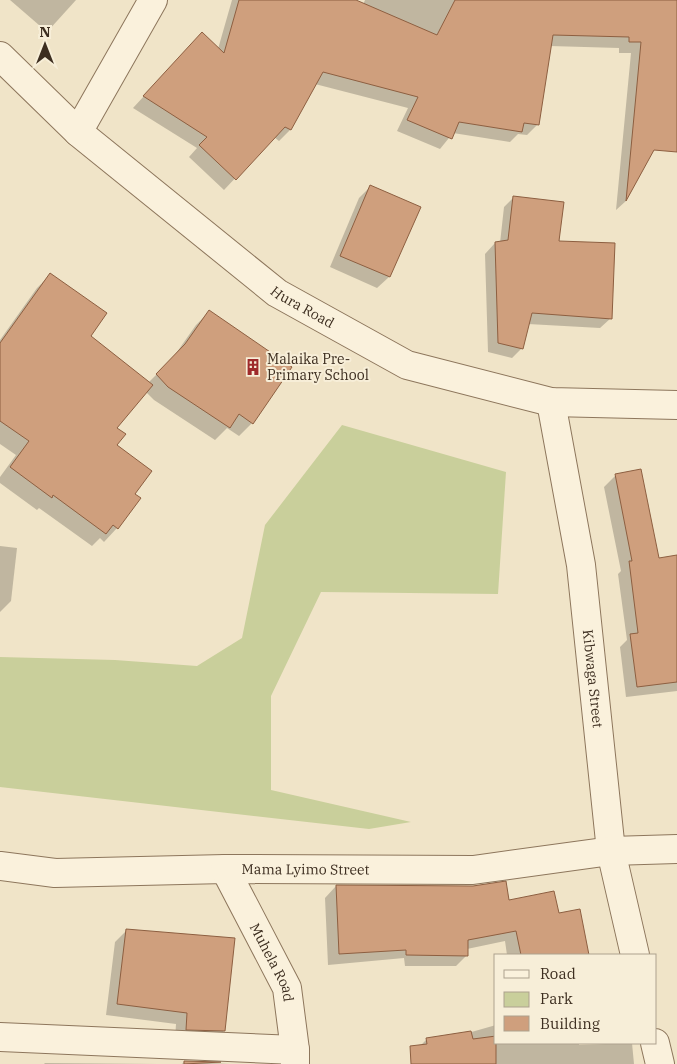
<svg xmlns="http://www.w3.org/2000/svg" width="677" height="1064" font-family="'IBM Plex Serif',serif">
	<rect width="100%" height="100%" fill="#f0e4c8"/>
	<polygon fill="#c9cf9b" points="342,425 506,472 498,594 321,592 271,696 271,790 411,822 369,829 0,787 0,657 115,660 197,666 242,638 265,525"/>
	<g fill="#0003">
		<polygon points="10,0 76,0 47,32"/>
		<polygon points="232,0 338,0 338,62 365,0 677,0 677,103 626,201 616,210 631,53 619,53 619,48 550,46 538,124 527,135 518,134 510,142 453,133 440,149 397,131 408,108 315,84 290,130 279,141 274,137 224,190 189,157 197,148 133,108 191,45 218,49"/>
		<polygon points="370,187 419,207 389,277 377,288 330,267 359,198"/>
		<polygon points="514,197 611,318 600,328 528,324 522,348 512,358 488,352 485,254 495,243 500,243 504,207"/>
		<polygon points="51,274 89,337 148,383 172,359 196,325 209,312 252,423 239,436 227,428 215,440 154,400 146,392 115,428 116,446 133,494 117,528 104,542 100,538 92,546 39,508 37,510 0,483 0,477 16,455 0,444 0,340 37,288"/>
		<polygon points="640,471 658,559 677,557 677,691 626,697 620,647 627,640 618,574 621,571 604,487 615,476"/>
		<polygon points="0,546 17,548 11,601 0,612"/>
		<polygon points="336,886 509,901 558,914 588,954 507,955 505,941 467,949 467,955 456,966 405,966 404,958 328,965 325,898"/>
		<polygon points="127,930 224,1031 212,1042 175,1040 176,1024 106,1015 115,942"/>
		<polygon points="496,1025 496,1043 579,1043 579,1045 632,1043 634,1064 417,1064 415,1051 427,1039 468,1033"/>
		<polygon points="184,1062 230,1064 182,1064"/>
		<polygon points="45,1063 158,1064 44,1064"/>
	</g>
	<g fill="#cf9f7d" stroke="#8d5f41">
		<polygon points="239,0 356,0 437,35 455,0 677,0 677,152 654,150 626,201 641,42 629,42 629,37 553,35 539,125 524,123 522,132 459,122 452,139 407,120 418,97 323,72 291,130 285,127 236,180 199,145 207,137 143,96 202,32 224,53"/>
		<polygon points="370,185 421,207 390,277 340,256"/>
		<polygon points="513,196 564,202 559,241 615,243 612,319 532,313 523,349 498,343 495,242 508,240"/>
		<polygon points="50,273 107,313 91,336 153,385 117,428 126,434 117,445 152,471 135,494 141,498 118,529 113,525 106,534 53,495 52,498 10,467 29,441 0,421 0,343"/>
		<polygon points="209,310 292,367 253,424 239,414 230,428 168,387 156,374 185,344"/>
		<polygon points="641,469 659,558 677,555 677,682 637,687 630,634 638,633 629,561 632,561 615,474"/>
		<polygon points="506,881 509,900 554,891 559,913 580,909 589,955 521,955 516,931 468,940 468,956 406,955 406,950 339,954 336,885 473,886"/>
		<polygon points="126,929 235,938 225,1031 186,1030 187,1013 117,1004"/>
		<polygon points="471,1031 473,1039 496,1036 496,1064 411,1064 410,1046 427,1044 426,1038"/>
		<polygon points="184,1061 221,1062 184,1064"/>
	</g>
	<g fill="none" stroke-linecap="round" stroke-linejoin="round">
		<g stroke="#8d765c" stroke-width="30">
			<g id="minor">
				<path id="s1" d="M0 56 78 132 277 293 407 365 551 402 677 405"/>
				<polyline points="78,132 153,0"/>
				<path id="s2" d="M551 402 581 565 611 851 635 955"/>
				<path id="s3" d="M0 866 55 873 225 869 473 870 611 851 677 849"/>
				<path id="s4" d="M225 869 287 988 295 1050V1064"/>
				<polyline points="0,1037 295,1050"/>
				<polyline points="655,1043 660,1064"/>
			</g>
		</g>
		<use href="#minor" stroke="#faf1dc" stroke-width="28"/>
	</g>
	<defs>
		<g id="building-bare" transform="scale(1.35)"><path d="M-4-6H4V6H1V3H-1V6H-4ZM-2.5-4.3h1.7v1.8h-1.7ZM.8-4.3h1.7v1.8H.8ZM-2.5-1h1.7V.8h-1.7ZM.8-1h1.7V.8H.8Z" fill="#9e2a2b" stroke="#f7eed8" stroke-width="2.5" paint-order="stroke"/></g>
	</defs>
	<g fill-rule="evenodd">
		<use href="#building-bare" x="253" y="367"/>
	</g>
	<g text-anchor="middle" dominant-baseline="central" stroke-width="4" stroke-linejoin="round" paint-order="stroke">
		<g font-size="14" fill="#3d2e20" stroke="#f7eed8">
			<text stroke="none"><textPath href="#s1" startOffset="394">Hura Road</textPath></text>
			<text stroke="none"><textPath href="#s2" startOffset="280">Kibwaga Street</textPath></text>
			<text stroke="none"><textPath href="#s3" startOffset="306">Mama Lyimo Street</textPath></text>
			<text stroke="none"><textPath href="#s4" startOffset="105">Muhela Road</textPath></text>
		</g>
		<g font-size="14" fill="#3d2e20" stroke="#f7eed8" text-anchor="start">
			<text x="267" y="359">Malaika Pre-<tspan x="267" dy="16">Primary School</tspan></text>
		</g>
	</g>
	<rect x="494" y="954" width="162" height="90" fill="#f7eed8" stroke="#ada18e"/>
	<rect x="504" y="970" width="25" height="8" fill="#faf1dc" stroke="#ada18e"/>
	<text x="540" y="979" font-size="15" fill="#3d2e20">Road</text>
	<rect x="504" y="992" width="25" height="15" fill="#c9cf9b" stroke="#ada18e"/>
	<text x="540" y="1004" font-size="15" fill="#3d2e20">Park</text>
	<rect x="504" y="1016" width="25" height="15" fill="#cf9f7d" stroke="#ada18e"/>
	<text x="540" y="1029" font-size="15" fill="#3d2e20">Building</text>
	<g transform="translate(45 45)" stroke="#f7eed8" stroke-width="4" paint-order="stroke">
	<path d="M0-4L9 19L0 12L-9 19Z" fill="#3d2e20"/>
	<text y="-8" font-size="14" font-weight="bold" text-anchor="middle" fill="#3d2e20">N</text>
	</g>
</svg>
